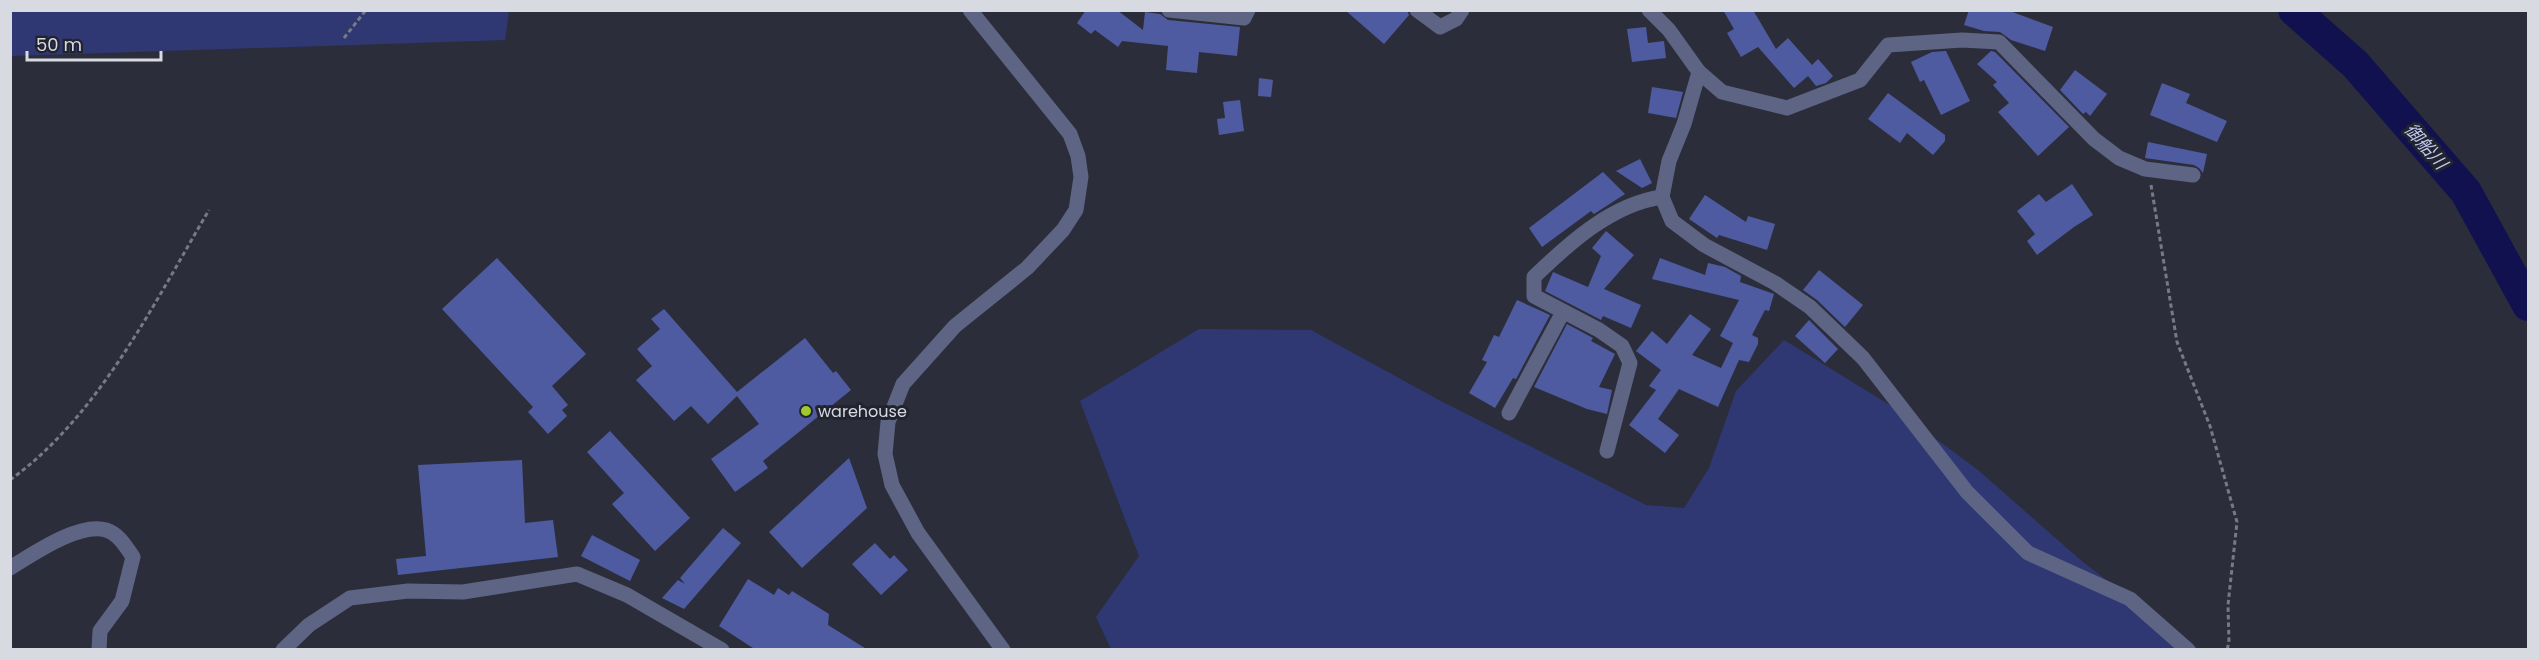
<svg xmlns="http://www.w3.org/2000/svg" width="2539" height="660" font-family="Poppins,'Noto Sans JP',sans-serif">
	<rect width="100%" height="100%" fill="#2b2e3a"/>
	<g fill="#2f3873">
		<polygon points="10,11 11,10 509,11 505,40 11,56"/>
		<polygon points="1199,329 1311,330 1439,400 1646,505 1684,508 1709,468 1736,391 1784,340 1893,407 1978,470 2084,563 2198,649 1111,649 1096,617 1139,556 1080,401"/>
	</g>
	<g fill="none" stroke-linecap="round" stroke-linejoin="round">
		<polyline stroke="#111150" stroke-width="32" points="2294,10 2355,64 2466,192 2528,305"/>
	</g>
	<g fill="#4f5ba0">
		<polygon points="1086,10 1117,10 1143,30 1145,12 1160,14 1168,20 1240,27 1237,56 1199,52 1197,73 1166,70 1168,46 1122,41 1118,47 1095,30 1091,34 1077,23"/>
		<polygon points="1345,10 1407,10 1409,15 1384,44"/>
		<polygon points="1723,10 1753,10 1776,49 1788,38 1812,65 1818,59 1833,76 1826,83 1816,86 1808,76 1794,88 1758,47 1741,57 1727,33 1734,29"/>
		<polygon points="1969,10 2007,10 2053,27 2045,51 2011,40 2000,32 1984,31 1964,25"/>
		<polygon points="1646,27 1648,43 1664,41 1666,58 1632,62 1627,29"/>
		<polygon points="1946,51 1970,101 1941,115 1924,80 1920,82 1911,62 1932,52"/>
		<polygon points="1991,51 1995,52 2069,127 2038,156 1998,112 2009,103 1993,85 1997,82 1977,64"/>
		<polygon points="2075,70 2107,94 2090,116 2086,112 2083,114 2060,90"/>
		<polygon points="1259,78 1273,80 1271,97 1258,96"/>
		<polygon points="2162,83 2190,94 2186,103 2227,121 2217,142 2150,115"/>
		<polygon points="1652,87 1683,92 1676,118 1648,113"/>
		<polygon points="1888,93 1945,135 1945,141 1933,155 1907,133 1900,143 1868,119"/>
		<polygon points="1240,100 1244,131 1219,135 1217,119 1225,118 1223,102"/>
		<polygon points="2148,142 2207,154 2203,173 2199,168 2194,165 2145,158"/>
		<polygon points="1640,159 1652,183 1642,188 1616,171"/>
		<polygon points="1603,172 1625,194 1594,214 1591,211 1542,247 1529,228"/>
		<polygon points="2072,184 2093,215 2074,227 2037,255 2027,241 2035,234 2017,211 2039,194 2046,202"/>
		<polygon points="1705,195 1746,222 1748,216 1775,224 1767,250 1719,235 1717,238 1689,219"/>
		<polygon points="1606,231 1634,255 1604,289 1641,305 1631,328 1603,316 1601,320 1545,291 1553,272 1588,287 1601,256 1592,248"/>
		<polygon points="497,258 586,354 552,386 568,405 562,410 567,416 548,434 528,412 533,407 442,309"/>
		<polygon points="1660,258 1705,275 1708,263 1725,267 1741,276 1740,282 1774,294 1769,311 1765,310 1752,335 1758,338 1758,344 1749,362 1739,360 1718,407 1679,389 1658,419 1679,435 1665,453 1629,425 1656,390 1649,386 1661,370 1636,351 1652,331 1667,344 1690,314 1711,329 1692,355 1721,368 1733,343 1720,336 1739,300 1652,279"/>
		<polygon points="1819,270 1863,305 1845,327 1817,300 1803,290"/>
		<polygon points="1517,300 1550,315 1516,379 1513,378 1495,408 1469,393 1487,362 1482,360 1494,335 1499,337"/>
		<polygon points="664,309 737,392 805,338 833,373 836,371 851,390 763,461 768,468 735,492 711,459 759,424 737,396 708,424 691,406 674,421 636,380 652,366 637,349 660,329 651,319"/>
		<polygon points="1809,320 1838,349 1825,363 1795,336"/>
		<polygon points="1567,324 1593,338 1591,341 1615,354 1599,387 1612,390 1607,414 1587,409 1534,387"/>
		<polygon points="610,431 690,518 655,551 612,504 624,493 587,452"/>
		<polygon points="849,458 867,508 802,568 769,532"/>
		<polygon points="522,460 525,523 553,520 558,557 398,575 396,559 426,556 418,465"/>
		<polygon points="723,528 741,543 684,609 662,598 678,580 685,584 680,578"/>
		<polygon points="592,535 640,560 630,581 581,556"/>
		<polygon points="875,543 890,559 894,555 908,570 881,595 852,564"/>
		<polygon points="748,579 774,595 778,588 789,595 792,591 829,614 828,625 868,650 756,650 719,626"/>
	</g>
	<g fill="none" stroke-linecap="round" stroke-linejoin="round">
		<g stroke="#777a84" stroke-width="3" stroke-dasharray="4.5 3" stroke-linecap="butt">
			<polyline points="344,38 366,10"/>
			<polyline points="2151,185 2177,342 2210,426 2237,522 2228,605 2229,642 2227,650"/>
			<path d="M10 480C99 416 154 303 209 210"/>
		</g>
		<g stroke="#5e6584" stroke-width="15">
			<polyline points="970,10 1070,134 1078,156 1081,177 1076,210 1063,230 1027,268 955,326 903,384 888,422 885,454 892,485 918,533 1003,650"/>
			<polyline points="1169,10 1244,18 1248,10"/>
			<polyline points="1417,10 1440,27 1456,19 1462,10"/>
			<polyline points="1649,10 1669,30 1699,72 1722,92 1787,108 1860,80 1888,45 1962,40 1999,42 2094,139 2119,158 2145,169 2193,175"/>
			<polyline points="1699,72 1684,124 1669,161 1662,197 1672,221 1704,245 1775,283 1810,307 1863,358 1967,492 2028,553 2130,599 2188,650"/>
			<polyline points="1509,413 1563,312"/>
			<path d="M1607 451 1630 363 1622 346 1599 330 1534 296V277C1569 243 1612 204 1662 197"/>
			<path d="M10 568C33 554 79 522 106 530 119 534 126 547 133 557L122 601 100 631 99 650"/>
			<polyline points="283,650 309,625 350,598 408,591 463,592 577,574 627,595 722,650"/>
		</g>
	</g>
	<circle fill="#a0c92b" stroke="#21242f" stroke-width="2" cx="806" cy="411" r="6"/>
	<g text-anchor="middle" dominant-baseline="central" stroke-width="6" stroke-linejoin="round" paint-order="stroke">
		<g font-size="16" fill="#d8dae2" stroke="#21242f" text-anchor="start">
			<text x="818" y="411">warehouse</text>
		</g>
		<g font-size="18" font-style="italic" fill="#c1cbf2" stroke="#21242f">
			<text transform="translate(2426 146) rotate(49)">御船川</text>
		</g>
	</g>
	<rect width="2539" height="660" fill="none" stroke="#d8dae2" stroke-width="24"/>
	<path d="M27 51v9h134v-9" fill="none" stroke="#d8dae2" stroke-width="3"/>
	<text x="36" y="51" font-size="18" fill="#d8dae2" stroke="#21242f" stroke-width="4.5" paint-order="stroke">50 m</text>
</svg>
